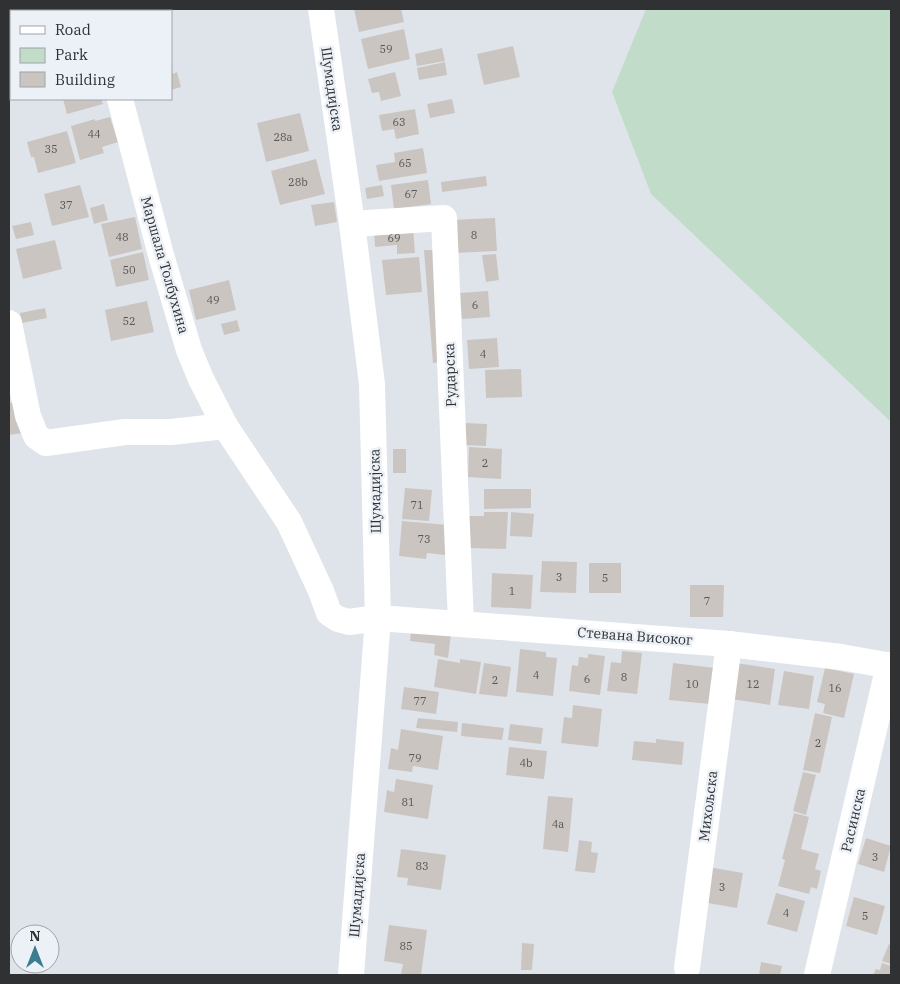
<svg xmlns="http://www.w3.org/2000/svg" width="900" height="984" font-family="'IBM Plex Serif',serif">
	<rect width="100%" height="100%" fill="#dfe4ea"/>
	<polygon fill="#c1ddc9" points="646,9 891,9 891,422 651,194 612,92"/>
	<g fill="#cbc5c1">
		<polygon points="354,9 401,9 404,22 359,32"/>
		<polygon points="404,29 410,59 368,69 361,39"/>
		<polygon points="513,46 520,77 484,85 477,54"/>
		<polygon points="442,48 445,61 417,66 415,54"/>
		<polygon points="445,62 447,75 419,80 417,68"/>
		<polygon points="172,70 173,74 177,72 181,87 171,90"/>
		<polygon points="395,72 401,96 381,101 379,92 372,93 368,79"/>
		<polygon points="63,99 101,99 103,104 67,114"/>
		<polygon points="452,99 455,113 430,118 427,104"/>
		<polygon points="415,109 419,134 396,139 394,129 382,131 379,115"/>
		<polygon points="300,113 309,151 266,162 257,123"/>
		<polygon points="110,117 118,142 102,147 104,153 80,160 71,126 95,119 95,121"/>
		<polygon points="67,131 76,163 38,173 34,157 31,157 27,142"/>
		<polygon points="423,148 427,173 379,181 376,165 395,162 394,153"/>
		<polygon points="316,159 325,194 280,205 271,171"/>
		<polygon points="486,176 487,186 442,192 441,182"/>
		<polygon points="428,180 431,204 394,209 391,185"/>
		<polygon points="80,185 89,217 52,226 44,194"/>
		<polygon points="382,185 384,196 367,199 365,188"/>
		<polygon points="334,202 337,222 315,226 311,205"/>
		<polygon points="104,204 108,220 94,224 90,208"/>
		<polygon points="135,217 142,249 109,257 101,224"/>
		<polygon points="495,218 497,251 452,253 451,220"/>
		<polygon points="31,222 34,235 16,239 12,226"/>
		<polygon points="413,228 415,253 397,254 397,245 375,247 374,231"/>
		<polygon points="55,240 62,269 23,279 16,249"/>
		<polygon points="424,250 435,250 444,362 433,363"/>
		<polygon points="143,252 149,280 116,287 110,260"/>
		<polygon points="496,254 499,280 486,282 482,255"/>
		<polygon points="419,257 422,292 386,295 382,260"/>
		<polygon points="229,280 236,310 196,320 189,290"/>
		<polygon points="488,291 490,317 462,319 460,293"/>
		<polygon points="147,301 154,332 111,341 105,310"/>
		<polygon points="45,308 47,318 22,323 20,313"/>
		<polygon points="237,320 240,331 224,335 221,324"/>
		<polygon points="497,338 499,367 469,369 467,340"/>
		<polygon points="521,369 522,397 486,398 485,370"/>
		<polygon points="15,402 22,433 9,435 9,403"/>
		<polygon points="464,423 487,424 486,446 462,445"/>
		<polygon points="469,447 502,449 501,479 468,477"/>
		<rect x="393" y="449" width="13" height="24"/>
		<polygon points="405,488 432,490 429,521 402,519"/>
		<polygon points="484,489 531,489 531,508 484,509"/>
		<polygon points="484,512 508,512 506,549 467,548 468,516 484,516"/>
		<polygon points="511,512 534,514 532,537 510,536"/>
		<polygon points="402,521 448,525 445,555 427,553 426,559 399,556"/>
		<polygon points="542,561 577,562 576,593 540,592"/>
		<rect x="589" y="563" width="32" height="30"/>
		<polygon points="492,573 533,575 531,609 491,607"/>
		<polygon points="690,585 724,585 723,617 690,617"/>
		<polygon points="411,628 451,634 448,658 434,655 435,644 410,641"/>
		<polygon points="520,649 546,652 546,657 557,658 553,696 516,692"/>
		<polygon points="622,651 642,653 637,694 607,691 611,662 621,663"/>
		<polygon points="588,654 605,656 600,695 569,691 572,665 578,666 579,657 588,658"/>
		<polygon points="438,659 460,663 460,659 481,662 476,694 434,687"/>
		<polygon points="484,663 511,667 507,697 479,694"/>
		<polygon points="673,663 715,668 710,704 669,700"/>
		<polygon points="736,663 775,669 770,705 731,699"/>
		<polygon points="825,668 854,674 844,718 823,713 825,704 817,702"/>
		<polygon points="784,671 814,676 809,709 778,705"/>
		<polygon points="404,687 439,692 436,714 401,709"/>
		<polygon points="573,705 602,709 598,747 561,743 564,717 572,718"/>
		<polygon points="815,713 832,717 820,773 803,770"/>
		<polygon points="418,718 458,722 457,732 416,728"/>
		<polygon points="462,723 504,728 502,740 461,736"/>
		<polygon points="510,724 543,728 541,744 508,740"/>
		<polygon points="401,729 443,736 438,770 413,766 412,772 388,769 391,748 398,750"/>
		<polygon points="656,739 684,742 682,765 632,760 634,741 656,743"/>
		<polygon points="509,747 547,751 544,779 506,775"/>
		<polygon points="803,772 816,775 806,815 793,811"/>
		<polygon points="396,779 433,785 428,819 384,812 387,790 394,792"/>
		<polygon points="548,796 573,798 568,852 543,849"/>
		<polygon points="794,813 809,817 801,849 819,854 815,869 821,871 817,889 811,887 809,894 778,886 785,860 782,859"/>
		<polygon points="866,838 891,846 884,872 858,864"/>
		<polygon points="579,840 592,842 591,852 598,853 595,873 575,871"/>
		<polygon points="401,849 446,855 441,890 407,885 408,878 397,877"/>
		<polygon points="708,867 743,873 737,908 702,902"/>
		<polygon points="776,893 805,901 797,932 767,924"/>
		<polygon points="854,897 885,906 877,935 846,926"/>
		<polygon points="389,925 427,930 421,975 401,974 403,964 384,961"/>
		<polygon points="522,943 534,944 532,970 521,970"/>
		<polygon points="889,944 891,945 891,964 882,961"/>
		<polygon points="761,962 782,966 780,975 759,975"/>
		<polygon points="882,963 891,966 891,975 873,975 876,969 880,970"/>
	</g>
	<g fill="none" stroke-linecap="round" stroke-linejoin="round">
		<g stroke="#fff" stroke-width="26">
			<polyline points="98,9 98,11"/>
			<polyline points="321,9 352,224 372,384 378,618 351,975"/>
			<polyline points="120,99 161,255 189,350 201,379 225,426 289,522 321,591 329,613 338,619 349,622 378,618 729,644 841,657 891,666"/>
			<polyline points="352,224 444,218 461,623"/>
			<polyline points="9,323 28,416 36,436 46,443 125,432 171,432 225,426"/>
			<polyline points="687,968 729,644"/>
			<polyline points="817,975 889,665"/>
		</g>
	</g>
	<g text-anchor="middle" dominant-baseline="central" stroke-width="5" stroke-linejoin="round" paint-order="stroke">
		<g font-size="11" fill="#565656">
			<text x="386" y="49">59</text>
			<text x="399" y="122">63</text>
			<text x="94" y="134">44</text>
			<text x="283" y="137">28a</text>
			<text x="51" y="149">35</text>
			<text x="405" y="163">65</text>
			<text x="298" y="182">28b</text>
			<text x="411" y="194">67</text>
			<text x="66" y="205">37</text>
			<text x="474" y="235">8</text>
			<text x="122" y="237">48</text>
			<text x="394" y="238">69</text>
			<text x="129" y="270">50</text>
			<text x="213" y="300">49</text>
			<text x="475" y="305">6</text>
			<text x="129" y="321">52</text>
			<text x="483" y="354">4</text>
			<text x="485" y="463">2</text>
			<text x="417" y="505">71</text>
			<text x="424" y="539">73</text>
			<text x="559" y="577">3</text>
			<text x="605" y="578">5</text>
			<text x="512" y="591">1</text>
			<text x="707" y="601">7</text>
			<text x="536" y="675">4</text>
			<text x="624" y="677">8</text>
			<text x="587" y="679">6</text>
			<text x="495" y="680">2</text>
			<text x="692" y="684">10</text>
			<text x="753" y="684">12</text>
			<text x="835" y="688">16</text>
			<text x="420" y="701">77</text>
			<text x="818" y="743">2</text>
			<text x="415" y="758">79</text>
			<text x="526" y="763">4b</text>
			<text x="408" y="802">81</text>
			<text x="558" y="824">4a</text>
			<text x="875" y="857">3</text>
			<text x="422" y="866">83</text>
			<text x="722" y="887">3</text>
			<text x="786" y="913">4</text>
			<text x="865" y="916">5</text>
			<text x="406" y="946">85</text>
		</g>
		<g font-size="14" fill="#2f3133" stroke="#ecf1f7">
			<text transform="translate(332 89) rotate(82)">Шумадијска</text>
			<text transform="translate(165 265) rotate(74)">Маршала Толбухина</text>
			<text transform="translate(450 375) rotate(-92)">Рударска</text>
			<text transform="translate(375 491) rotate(-91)">Шумадијска</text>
			<text transform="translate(635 636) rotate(4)">Стевана Високог</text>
			<text transform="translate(708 806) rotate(-83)">Михољска</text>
			<text transform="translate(853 820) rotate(-77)">Расинска</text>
			<text transform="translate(357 895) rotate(-86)">Шумадијска</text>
		</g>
	</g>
	<rect width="900" height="984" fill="none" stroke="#2f3133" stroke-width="20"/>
	<rect x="10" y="10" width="162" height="90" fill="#ecf1f7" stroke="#a0a4a9"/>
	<rect x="20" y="26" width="25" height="8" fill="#ffffff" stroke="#a0a4a9"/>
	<text x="55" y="35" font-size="15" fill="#2f3133">Road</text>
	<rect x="20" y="48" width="25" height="15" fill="#c1ddc9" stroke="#a0a4a9"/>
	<text x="55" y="60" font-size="15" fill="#2f3133">Park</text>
	<rect x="20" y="72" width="25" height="15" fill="#cbc5c1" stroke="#a0a4a9"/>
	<text x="55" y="85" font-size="15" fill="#2f3133">Building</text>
	<g transform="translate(35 949)"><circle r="24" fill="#ecf1f7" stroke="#a0a4a9"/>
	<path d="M0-4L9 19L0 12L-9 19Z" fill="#3b7c8f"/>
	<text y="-8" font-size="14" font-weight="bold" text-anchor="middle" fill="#2f3133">N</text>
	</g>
</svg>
